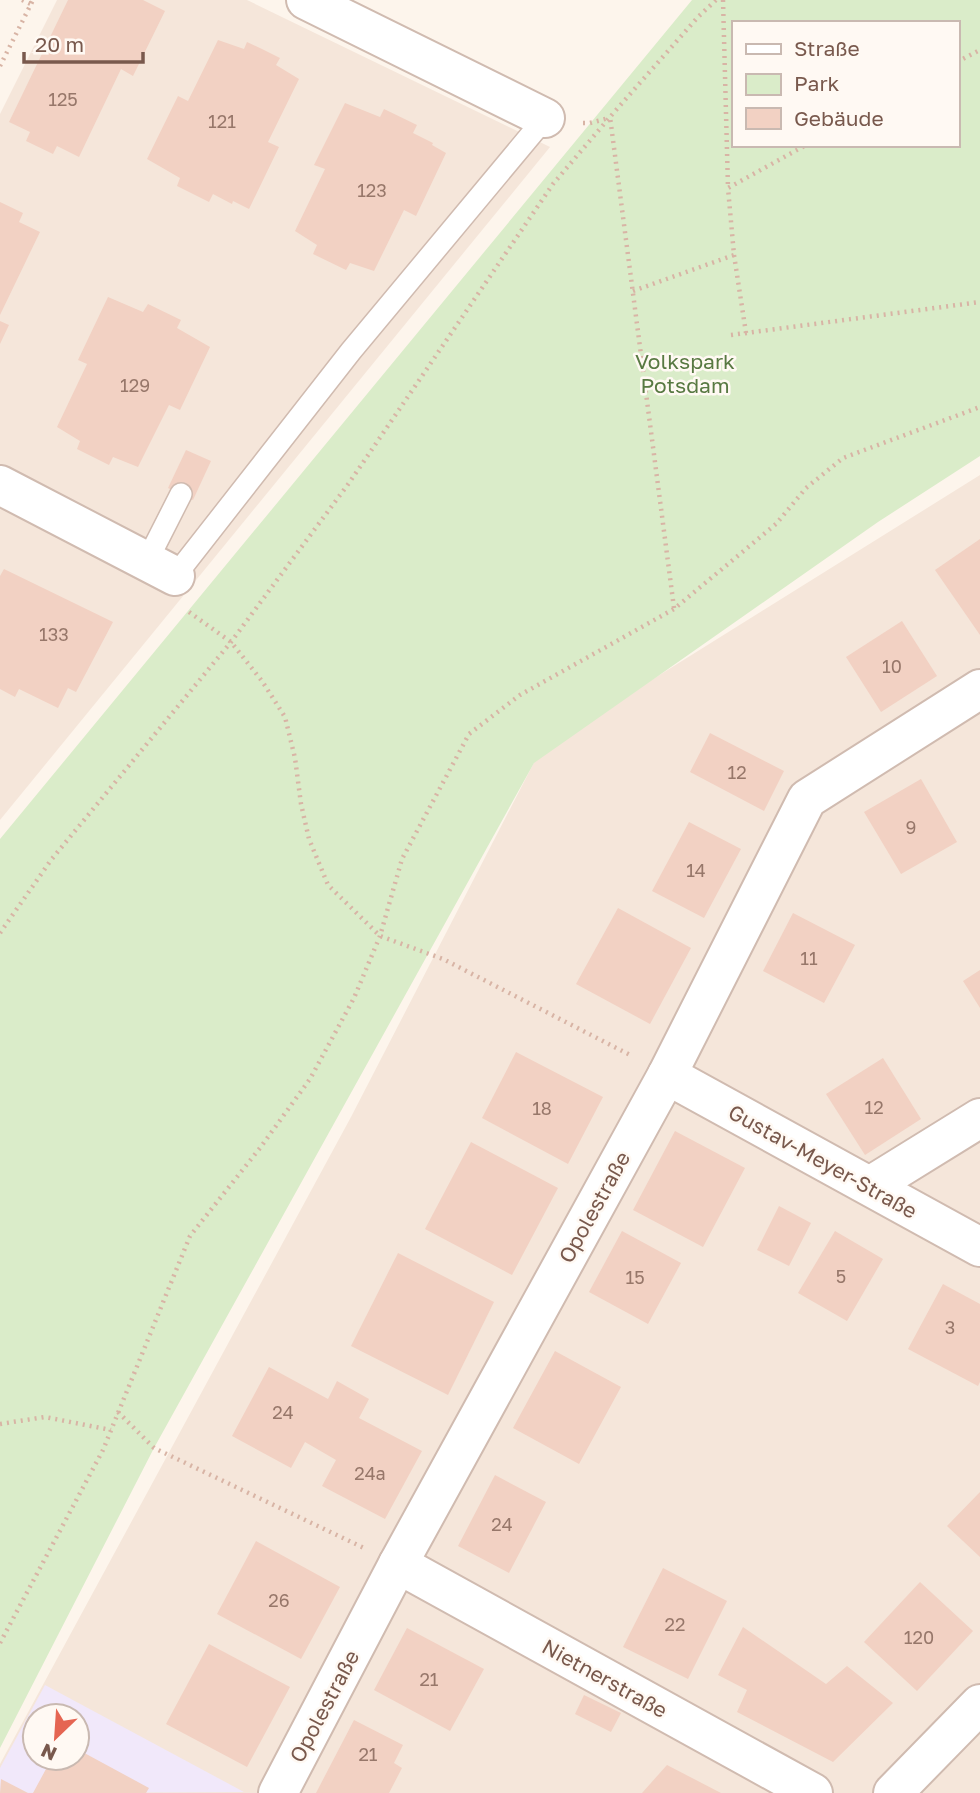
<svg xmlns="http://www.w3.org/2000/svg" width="980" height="1793" font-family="'Golos Text',sans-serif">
	<rect width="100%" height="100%" fill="#fdf5ec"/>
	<g fill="#f5e6da" fill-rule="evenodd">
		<polygon points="57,0 247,0 550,147 0,820 0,114"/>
		<path d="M980 475V1793H0V1764L351 1117 541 749ZM35 1716H77V1758H35Z"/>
	</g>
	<path fill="#f1e8fa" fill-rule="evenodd" d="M45 1685 244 1792 0 1793V1768ZM35 1716H77V1758H35Z"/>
	<path fill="#daecc9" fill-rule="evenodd" d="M692 0H980V456L878 522 534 763 154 1448 0 1748V839ZM733 23H957V145H733Z"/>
	<g fill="#f2d1c3">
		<polygon points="68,0 143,0 165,11 133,76 121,69 79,157 57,146 53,154 26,141 30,132 9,122"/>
		<polygon points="218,40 244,49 247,42 262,49 280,58 276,65 299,79 268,142 279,147 249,209 233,201 232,204 213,194 209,202 177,186 180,178 147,159 178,96 188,101"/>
		<polygon points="345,103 380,117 384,109 417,125 413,133 433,143 432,145 446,153 416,216 404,210 374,271 350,263 346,270 313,254 317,245 295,231 325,169 314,165"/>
		<polygon points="0,202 23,213 19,222 40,232 0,315"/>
		<polygon points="108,297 143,312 148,304 181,320 177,328 210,347 180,410 169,405 138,467 113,457 109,465 77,449 80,441 57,427 87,364 78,360"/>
		<polygon points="0,321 9,325 0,344"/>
		<polygon points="186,450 211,461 193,500 168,488"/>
		<polygon points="980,539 980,635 935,570"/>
		<polygon points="4,569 113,622 76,692 68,688 58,708 19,689 15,697 0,689 0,576"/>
		<polygon points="902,621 937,676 881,712 846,657"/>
		<polygon points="710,733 784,771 764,811 690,772"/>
		<polygon points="921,779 957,842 901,874 864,812"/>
		<polygon points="689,822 741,849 704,918 652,891"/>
		<polygon points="618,908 691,948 650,1024 576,984"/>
		<polygon points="793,913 855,945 824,1003 763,971"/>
		<polygon points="980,970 980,1008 963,981"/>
		<polygon points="516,1052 603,1097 568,1164 482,1118"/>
		<polygon points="883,1058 921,1119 865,1155 826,1094"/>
		<polygon points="675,1131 745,1168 703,1247 633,1210"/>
		<polygon points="471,1142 558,1188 512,1275 425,1229"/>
		<polygon points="779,1206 811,1223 789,1266 757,1250"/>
		<polygon points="622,1231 681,1263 648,1324 589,1292"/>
		<polygon points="835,1231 883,1259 847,1321 798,1293"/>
		<polygon points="398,1253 494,1302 448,1395 351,1346"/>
		<polygon points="943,1284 980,1304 980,1382 978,1386 908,1349"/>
		<polygon points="555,1351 621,1387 579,1464 513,1428"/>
		<polygon points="269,1367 328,1399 337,1381 369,1399 359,1418 422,1451 385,1519 322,1486 336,1460 305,1442 291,1468 232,1436"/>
		<polygon points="495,1475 546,1502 509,1573 458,1546"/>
		<polygon points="980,1492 980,1557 947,1526"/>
		<polygon points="256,1541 340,1587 301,1659 217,1614"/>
		<polygon points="663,1568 727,1601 688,1679 623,1647"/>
		<polygon points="920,1582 973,1631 917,1691 864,1642"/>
		<polygon points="743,1627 826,1684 847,1666 893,1703 833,1762 737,1712 747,1690 718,1675"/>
		<polygon points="407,1628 484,1669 450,1731 374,1690"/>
		<polygon points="209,1644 290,1687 247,1767 166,1724"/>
		<polygon points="584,1695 621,1713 611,1732 575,1714"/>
		<polygon points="354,1720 403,1745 394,1763 402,1768 389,1793 316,1793"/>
		<polygon points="77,1749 149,1788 146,1793 33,1793 52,1758 77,1758"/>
		<polygon points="667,1765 721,1793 642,1793"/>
		<polygon points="1,1779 28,1793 0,1793"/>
	</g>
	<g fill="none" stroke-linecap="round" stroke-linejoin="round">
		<g stroke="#d0bbb0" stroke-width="24">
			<g id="lane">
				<polyline points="147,561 181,494"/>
				<polyline points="175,576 351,351 545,118"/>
			</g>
		</g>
		<g stroke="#d0bbb0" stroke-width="42">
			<g id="street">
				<polyline points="306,0 545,118"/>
				<polyline points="0,485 175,576"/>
				<polyline points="667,1075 980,1247"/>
				<polyline points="870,1186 980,1118"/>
				<polyline points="398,1564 813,1793"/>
				<polyline points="278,1793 398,1564 667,1075 807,799 980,689"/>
				<polyline points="893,1793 980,1704"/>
			</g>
		</g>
		<g stroke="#d8b4a5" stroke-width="4.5" stroke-dasharray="2 5" stroke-linecap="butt">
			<polyline points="22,0 31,4"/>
			<polyline points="723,0 728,188"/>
			<polyline points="957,62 980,50"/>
			<polyline points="0,66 33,0"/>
			<polyline points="583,123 590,123 609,118"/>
			<polyline points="734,255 746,333"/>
			<polyline points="633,291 734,255 728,188 806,145"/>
			<polyline points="731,335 980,302"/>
			<polyline points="674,608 610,117 698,17 716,0"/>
			<polyline points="189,612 231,642 262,681 285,717 295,758 301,804 309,839 328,885 380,936 443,959 632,1056"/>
			<polyline points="0,933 51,860 231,642 349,483 553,184 610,117"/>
			<polyline points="118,1412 154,1448 364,1548"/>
			<polyline points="0,1424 45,1417 111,1430"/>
			<polyline points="0,1643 103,1450 190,1236 260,1148 310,1079 354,998 380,936 402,859 469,734 520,695 674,609 776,524 806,488 843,458 980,407"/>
		</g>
		<use href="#lane" stroke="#fff" stroke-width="21"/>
		<use href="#street" stroke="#fff" stroke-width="38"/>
	</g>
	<g text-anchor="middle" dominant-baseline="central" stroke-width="5" stroke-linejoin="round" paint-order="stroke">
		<g font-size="18" fill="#97776a">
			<text x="63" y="99">125</text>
			<text x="222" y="121">121</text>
			<text x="372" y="190">123</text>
			<text x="135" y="385">129</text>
			<text x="54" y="634">133</text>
			<text x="892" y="666">10</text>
			<text x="737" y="772">12</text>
			<text x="911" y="827">9</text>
			<text x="696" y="870">14</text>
			<text x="809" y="958">11</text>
			<text x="874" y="1107">12</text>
			<text x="542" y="1108">18</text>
			<text x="841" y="1276">5</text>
			<text x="635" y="1277">15</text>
			<text x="950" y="1327">3</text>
			<text x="283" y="1412">24</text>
			<text x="370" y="1473">24a</text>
			<text x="502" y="1524">24</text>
			<text x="279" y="1600">26</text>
			<text x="675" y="1624">22</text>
			<text x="919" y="1637">120</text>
			<text x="429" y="1679">21</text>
			<text x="368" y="1754">21</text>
		</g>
		<g font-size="21" fill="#587942" stroke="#fff9f3">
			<text x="685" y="361">Volkspark<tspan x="685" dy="24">Potsdam</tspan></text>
		</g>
		<g font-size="21" fill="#79594d" stroke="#fff9f3">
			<text transform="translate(823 1161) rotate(29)">Gustav-Meyer-Straße</text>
			<text transform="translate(594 1207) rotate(-61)">Opolestraße</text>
			<text transform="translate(605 1678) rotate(29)">Nietnerstraße</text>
			<text transform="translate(324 1706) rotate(-62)">Opolestraße</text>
		</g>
	</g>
	<rect x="732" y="21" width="228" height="126" fill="#fff9f3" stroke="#c9b9b1" stroke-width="2"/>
	<rect x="746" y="44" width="35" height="10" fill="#ffffff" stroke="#c9b9b1" stroke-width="2"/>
	<text x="794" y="56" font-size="21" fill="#79594d">Straße</text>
	<rect x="746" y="74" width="35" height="21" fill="#daecc9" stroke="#c9b9b1" stroke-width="2"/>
	<text x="794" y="91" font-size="21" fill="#79594d">Park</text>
	<rect x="746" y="108" width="35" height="21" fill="#f2d1c3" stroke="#c9b9b1" stroke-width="2"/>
	<text x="794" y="126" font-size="21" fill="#79594d">Gebäude</text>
	<g transform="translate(56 1737) rotate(205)"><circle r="33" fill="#fff9f3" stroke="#c9b9b1" stroke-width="2"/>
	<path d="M0-5L12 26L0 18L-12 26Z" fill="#e56552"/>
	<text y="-10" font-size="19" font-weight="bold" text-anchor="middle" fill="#79594d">N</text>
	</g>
	<path d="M24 52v10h119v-10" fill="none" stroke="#79594d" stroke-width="3.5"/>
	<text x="35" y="52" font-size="21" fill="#79594d" stroke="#fff9f3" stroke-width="5" paint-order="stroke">20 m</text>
</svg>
